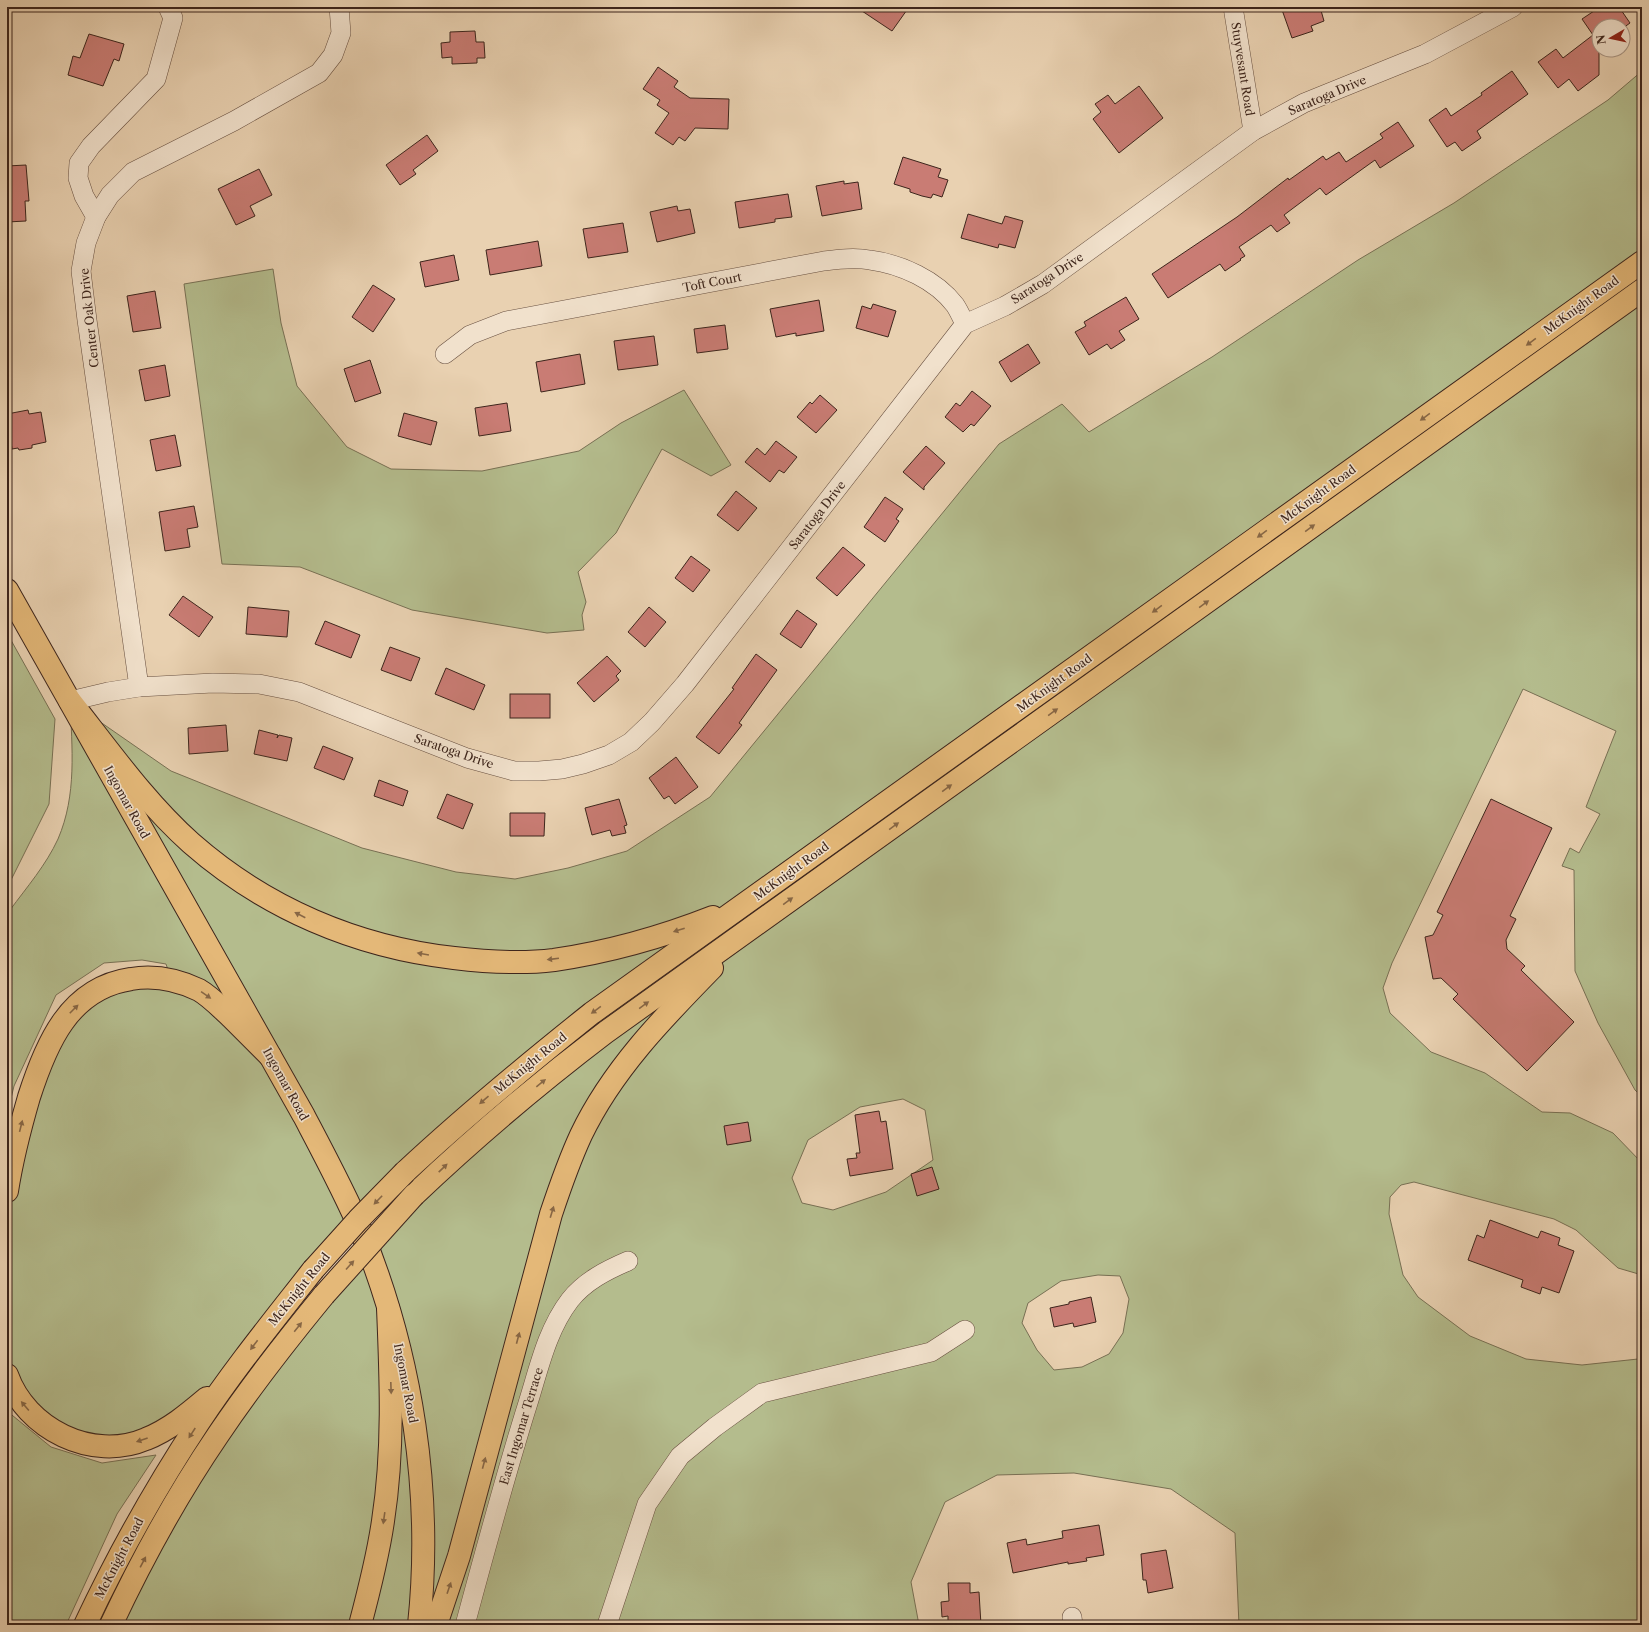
<svg xmlns="http://www.w3.org/2000/svg" width="1649" height="1632" font-family="'Libre Caslon Text',serif">
	<rect width="100%" height="100%" fill="#e9d1b1"/>
	<filter id="stains"><feTurbulence type="fractalNoise" baseFrequency=".005" numOctaves="4"/><feColorMatrix values="0 0 0 0 .2 0 0 0 0 .09 0 0 0 0 .02 0 0 0 .5 -.17"/></filter>
	<radialGradient id="worn" r=".72"><stop offset=".6" stop-color="#630" stop-opacity="0"/><stop offset="1" stop-color="#630" stop-opacity=".3"/></radialGradient>
	<g fill="#b4bc8d" stroke="#787054" fill-rule="evenodd">
		<path d="M1642 71V262L592 1013 405 1172 363 1232 414 1195 462 1150 1642 290V1097L1635 1090 1598 1023 1575 971 1574 870 1562 866 1570 848 1579 853 1600 814 1586 807 1616 731 1523 689 1392 963 1383 988 1390 1013 1431 1052 1485 1073 1542 1112 1570 1113 1613 1133 1642 1163V1275L1618 1268 1576 1230 1554 1219 1414 1182 1401 1185 1390 1197 1389 1214 1403 1275 1418 1297 1470 1336 1526 1359 1582 1365 1638 1359 1642 1373V1625H1239L1235 1533 1171 1489 1074 1473 997 1475 945 1502 911 1582 919 1625H111L124 1596 324 1295 361 1234 313 1270 230 1377 160 1432 75 1441 7 1375V1191L22 1121 83 1000 171 979 166 964 142 960 104 963 56 995 14 1086 7 1115V912L10 910C27 887 46 865 58 839 77 795 72 748 70 701L171 771 362 848 456 872 515 879 568 868 627 851 710 797 999 444 1062 404 1089 432 1212 357 1358 260 1454 203 1608 100ZM903 1099 925 1110 933 1160 886 1192 833 1210 802 1203 792 1178 808 1140 860 1107ZM1098 1275 1120 1276 1129 1299 1123 1333 1109 1354 1082 1367 1054 1370 1037 1350 1022 1323 1028 1303 1061 1281Z"/>
		<polygon points="273,269 281,323 297,386 347,447 391,469 482,471 579,451 621,423 684,390 731,465 711,476 662,449 616,533 578,572 586,602 582,615 584,630 547,633 412,610 300,567 222,564 184,284"/>
		<polygon points="7,633 55,719 49,804 7,888"/>
		<polygon points="7,1411 51,1447 102,1463 156,1455 117,1514 66,1625 7,1625"/>
	</g>
	<g fill="#c97c74" stroke="#3d251c">
		<polygon points="856,7 909,7 892,31"/>
		<polygon points="1281,7 1320,7 1324,21 1311,26 1313,31 1292,38"/>
		<polygon points="1600,7 1619,7 1630,23 1623,28 1623,26 1599,26 1599,75 1578,91 1569,79 1558,88 1538,62 1556,49 1563,58 1593,35 1582,19"/>
		<polygon points="475,31 476,42 484,42 485,58 477,58 477,63 452,64 452,57 442,58 441,43 450,42 450,32"/>
		<polygon points="89,34 124,44 119,61 114,59 103,86 68,75 73,56 80,58"/>
		<polygon points="658,67 678,81 674,87 690,98 729,99 728,129 695,128 685,141 679,137 673,145 655,133 669,113 657,105 660,100 643,89"/>
		<polygon points="1512,71 1528,94 1477,131 1481,138 1462,151 1455,142 1447,147 1429,120 1446,108 1451,116 1482,95 1481,93"/>
		<polygon points="1139,86 1163,118 1119,153 1093,119 1101,112 1095,104 1108,95 1115,104"/>
		<polygon points="1398,122 1414,146 1380,168 1375,160 1326,195 1320,188 1284,215 1290,223 1277,232 1271,225 1239,247 1245,256 1240,259 1241,260 1225,271 1220,264 1168,298 1152,274 1237,217 1288,178 1289,180 1323,156 1326,160 1339,152 1346,162 1383,138 1380,134"/>
		<polygon points="427,135 438,151 413,170 416,174 400,185 386,165"/>
		<polygon points="903,157 941,169 938,177 948,180 942,197 933,194 931,198 922,196 910,192 910,189 894,184"/>
		<polygon points="26,165 29,201 25,201 26,221 7,222 7,166"/>
		<polygon points="259,169 272,195 250,206 255,216 236,225 218,189"/>
		<polygon points="844,181 844,184 858,182 862,209 822,216 816,186"/>
		<polygon points="788,194 792,217 775,219 775,222 739,228 735,202"/>
		<polygon points="677,206 678,211 690,209 695,233 657,242 650,212"/>
		<polygon points="968,214 1002,224 1005,216 1023,221 1015,248 999,244 998,248 961,238"/>
		<polygon points="623,223 628,252 588,258 583,229"/>
		<polygon points="538,241 542,266 490,275 486,250"/>
		<polygon points="454,255 459,280 425,287 420,262"/>
		<polygon points="373,285 395,299 373,332 352,317"/>
		<polygon points="155,291 161,328 133,332 127,296"/>
		<polygon points="1126,297 1139,319 1119,331 1125,340 1111,349 1107,344 1089,355 1075,332 1086,326 1084,322"/>
		<polygon points="819,300 824,331 796,336 796,333 776,337 770,309"/>
		<polygon points="873,304 896,311 888,337 856,328 862,306 871,309"/>
		<polygon points="725,325 728,349 697,353 694,329"/>
		<polygon points="654,336 658,365 618,370 614,341"/>
		<polygon points="1028,344 1040,363 1011,382 999,362"/>
		<polygon points="580,354 585,384 541,392 536,362"/>
		<polygon points="370,360 381,393 355,402 344,369"/>
		<polygon points="165,365 170,396 145,401 139,370"/>
		<polygon points="972,391 991,406 974,426 971,424 963,432 945,417 956,403 960,406"/>
		<polygon points="820,395 837,410 816,433 797,417 810,402 812,404"/>
		<polygon points="507,403 511,431 479,436 475,408"/>
		<polygon points="28,410 29,414 41,412 46,442 32,445 32,448 19,450 18,448 12,449 7,414"/>
		<polygon points="404,413 437,422 431,445 398,436"/>
		<polygon points="175,435 181,466 156,471 150,440"/>
		<polygon points="776,441 797,457 784,473 779,470 770,482 745,462 757,448 765,455"/>
		<polygon points="926,446 945,463 924,487 924,490 903,472"/>
		<polygon points="736,491 757,508 738,531 717,515"/>
		<polygon points="885,497 903,509 896,519 899,521 885,542 864,527"/>
		<polygon points="194,506 198,527 187,529 190,547 165,551 159,512"/>
		<polygon points="843,547 865,565 837,596 816,578"/>
		<polygon points="691,556 710,570 693,592 675,578"/>
		<polygon points="183,596 213,617 199,637 169,615"/>
		<polygon points="248,607 289,611 287,637 246,634"/>
		<polygon points="649,607 666,622 645,647 628,632"/>
		<polygon points="797,610 817,624 801,648 780,634"/>
		<polygon points="325,621 360,635 351,658 315,644"/>
		<polygon points="390,647 420,658 411,681 381,670"/>
		<polygon points="756,654 777,670 739,723 742,725 719,754 696,737 734,689 732,688"/>
		<polygon points="607,656 621,671 616,676 619,680 594,702 577,683"/>
		<polygon points="446,668 485,685 474,710 435,694"/>
		<rect x="510" y="694" width="40" height="24"/>
		<polygon points="226,725 228,751 189,754 188,728"/>
		<polygon points="259,730 278,735 277,738 279,735 292,738 287,761 254,754"/>
		<polygon points="323,746 353,758 344,780 314,768"/>
		<polygon points="676,757 698,787 675,804 669,796 664,799 649,778"/>
		<polygon points="379,780 408,791 403,806 374,796"/>
		<polygon points="447,794 473,804 463,829 437,818"/>
		<polygon points="619,799 627,825 624,826 626,833 612,836 610,830 592,835 585,808"/>
		<polygon points="1491,799 1552,828 1510,916 1516,919 1506,940 1507,949 1525,966 1521,970 1574,1022 1527,1071 1453,999 1458,994 1441,978 1433,979 1425,937 1433,935 1443,915 1437,912"/>
		<polygon points="510,813 545,813 544,836 510,836"/>
		<polygon points="879,1111 881,1122 886,1121 893,1169 850,1176 847,1159 857,1158 856,1153 860,1153 855,1115"/>
		<polygon points="748,1122 751,1141 727,1145 724,1126"/>
		<polygon points="932,1167 939,1189 917,1196 911,1174"/>
		<polygon points="1490,1220 1538,1238 1541,1231 1560,1238 1558,1245 1574,1251 1559,1293 1542,1287 1540,1294 1521,1287 1523,1280 1468,1260 1477,1235 1484,1238"/>
		<polygon points="1091,1297 1096,1322 1074,1327 1073,1323 1054,1327 1050,1308 1069,1304 1069,1302"/>
		<polygon points="1099,1525 1104,1555 1086,1558 1087,1561 1068,1564 1068,1562 1013,1573 1007,1543 1026,1539 1027,1545 1063,1538 1062,1531"/>
		<polygon points="1166,1550 1173,1588 1148,1593 1146,1580 1143,1580 1141,1554"/>
		<polygon points="948,1583 970,1583 970,1593 979,1592 981,1625 948,1625 948,1616 942,1617 941,1602 949,1601"/>
	</g>
	<g fill="none" stroke-linecap="round" stroke-linejoin="round">
		<g stroke="#685041" stroke-width="20">
			<g id="minor">
				<polyline points="1233,7 1253,131"/>
				<polyline points="96,217 84,196 78,178 79,163 91,146 156,79 173,18 168,7"/>
				<path d="M445 354 470 335 506 321 824 261C839 259 855 257 870 260 901 264 936 280 955 305 959 311 962 318 965 324"/>
				<polyline points="139,687 87,320 81,271 86,243 96,217 110,195 133,172 234,121 319,73 333,55 341,33 339,7"/>
				<polyline points="70,701 108,692 139,687 213,683 259,684 299,692 467,758 514,771 539,771 562,769 583,764 609,755 631,742 652,722 685,684 965,324 1005,306 1043,284 1253,131 1304,103 1425,54 1513,7"/>
				<polyline points="1072,1617 1073,1625"/>
				<path d="M465 1625C485 1551 505 1476 528 1403 539 1368 547 1330 570 1300 585 1281 607 1270 628 1261"/>
				<polyline points="607,1625 647,1504 680,1456 715,1427 762,1393 931,1352 965,1330"/>
			</g>
		</g>
		<g stroke="#3d251c" stroke-width="24">
			<path id="major" d="M7 590 304 1116C324 1154 345 1193 362 1233 412 1356 433 1493 419 1625"/>
		</g>
		<g stroke="#3d251c" stroke-width="24">
			<g id="highway">
				<path d="M70 701C108 749 145 802 191 843 265 908 356 947 454 958 487 962 521 964 554 960 609 952 662 937 713 917"/>
				<path d="M405 1172C465 1116 528 1064 592 1013L1642 262"/>
				<path d="M7 1191C12 1159 20 1128 29 1097 46 1044 69 988 131 979 154 975 178 980 199 990 211 997 221 1008 231 1017 244 1030 257 1043 270 1056"/>
				<path d="M414 1195C475 1137 539 1083 606 1032L1642 290"/>
				<path d="M7 1375C26 1429 92 1462 146 1439 169 1430 188 1414 207 1398"/>
				<path d="M85 1625C118 1555 156 1487 199 1422 234 1369 274 1320 313 1270"/>
				<path d="M111 1625C142 1559 177 1495 218 1435 251 1386 287 1340 324 1295"/>
				<path d="M360 1625C369 1591 378 1556 383 1521 394 1450 391 1379 388 1308"/>
				<path d="M436 1625 459 1556 551 1214C560 1187 569 1161 581 1135 612 1070 663 1018 712 968"/>
			</g>
		</g>
		<use href="#minor" stroke="#f1e1cc" stroke-width="19"/>
		<use href="#major" stroke="#e4b878" stroke-width="22"/>
		<use href="#highway" stroke="#e4b878" stroke-width="22"/>
		<g stroke="#3d251c" stroke-width="24" stroke-linecap="butt">
			<g id="highway-bridge">
				<polyline points="313,1270 358,1220 405,1172"/>
				<polyline points="324,1295 414,1195"/>
			</g>
		</g>
		<use href="#highway-bridge" stroke="#e4b878" stroke-width="22"/>
	</g>
	<defs><path id="oneway-solid" d="M-6-.8H1V-3.2L6.5 0L1 3.2V.8H-6Z"/></defs>
	<g fill="#886745">
		<use href="#oneway-solid" transform="translate(1531 342) rotate(144)"/>
		<use href="#oneway-solid" transform="translate(1425 417) rotate(144)"/>
		<use href="#oneway-solid" transform="translate(1310 528) rotate(-36)"/>
		<use href="#oneway-solid" transform="translate(1262 534) rotate(144)"/>
		<use href="#oneway-solid" transform="translate(1204 604) rotate(-36)"/>
		<use href="#oneway-solid" transform="translate(1157 609) rotate(144)"/>
		<use href="#oneway-solid" transform="translate(1053 712) rotate(-36)"/>
		<use href="#oneway-solid" transform="translate(947 788) rotate(-36)"/>
		<use href="#oneway-solid" transform="translate(894 826) rotate(-36)"/>
		<use href="#oneway-solid" transform="translate(788 901) rotate(-36)"/>
		<use href="#oneway-solid" transform="translate(300 915) rotate(-153)"/>
		<use href="#oneway-solid" transform="translate(679 930) rotate(162)"/>
		<use href="#oneway-solid" transform="translate(423 954) rotate(-170)"/>
		<use href="#oneway-solid" transform="translate(553 959) rotate(173)"/>
		<use href="#oneway-solid" transform="translate(206 995) rotate(35)"/>
		<use href="#oneway-solid" transform="translate(644 1005) rotate(-36)"/>
		<use href="#oneway-solid" transform="translate(74 1009) rotate(-45)"/>
		<use href="#oneway-solid" transform="translate(596 1010) rotate(144)"/>
		<use href="#oneway-solid" transform="translate(541 1083) rotate(-39)"/>
		<use href="#oneway-solid" transform="translate(484 1100) rotate(139)"/>
		<use href="#oneway-solid" transform="translate(21 1126) rotate(-76)"/>
		<use href="#oneway-solid" transform="translate(443 1168) rotate(-44)"/>
		<use href="#oneway-solid" transform="translate(378 1200) rotate(134)"/>
		<use href="#oneway-solid" transform="translate(552 1212) rotate(-73)"/>
		<use href="#oneway-solid" transform="translate(350 1265) rotate(-48)"/>
		<use href="#oneway-solid" transform="translate(298 1327) rotate(-51)"/>
		<use href="#oneway-solid" transform="translate(518 1338) rotate(-75)"/>
		<use href="#oneway-solid" transform="translate(254 1345) rotate(127)"/>
		<use href="#oneway-solid" transform="translate(391 1388) rotate(88)"/>
		<use href="#oneway-solid" transform="translate(25 1406) rotate(-130)"/>
		<use href="#oneway-solid" transform="translate(192 1433) rotate(123)"/>
		<use href="#oneway-solid" transform="translate(142 1440) rotate(161)"/>
		<use href="#oneway-solid" transform="translate(484 1463) rotate(-75)"/>
		<use href="#oneway-solid" transform="translate(384 1518) rotate(98)"/>
		<use href="#oneway-solid" transform="translate(143 1562) rotate(-62)"/>
		<use href="#oneway-solid" transform="translate(449 1588) rotate(-71)"/>
	</g>
	<g text-anchor="middle" dominant-baseline="central" stroke-width="3" stroke-linejoin="round" paint-order="stroke">
		<g font-size="12" fill="#3d251c" stroke="#f1e1cc">
			<text transform="translate(1243 69) rotate(81)">Stuyvesant Road</text>
			<text transform="translate(1327 95) rotate(-23)">Saratoga Drive</text>
			<text transform="translate(1047 278) rotate(-33)">Saratoga Drive</text>
			<text transform="translate(712 282) rotate(-11)">Toft Court</text>
			<text transform="translate(1581 305) rotate(-36)">McKnight Road</text>
			<text transform="translate(89 318) rotate(-96)">Center Oak Drive</text>
			<text transform="translate(1318 494) rotate(-36)">McKnight Road</text>
			<text transform="translate(817 515) rotate(-52)">Saratoga Drive</text>
			<text transform="translate(1054 683) rotate(-36)">McKnight Road</text>
			<text transform="translate(454 751) rotate(19)">Saratoga Drive</text>
			<text transform="translate(127 802) rotate(61)">Ingomar Road</text>
			<text transform="translate(791 871) rotate(-36)">McKnight Road</text>
			<text transform="translate(530 1063) rotate(-39)">McKnight Road</text>
			<text transform="translate(286 1084) rotate(61)">Ingomar Road</text>
			<text transform="translate(299 1289) rotate(-51)">McKnight Road</text>
			<text transform="translate(406 1383) rotate(79)">Ingomar Road</text>
			<text transform="translate(521 1426) rotate(-73)">East Ingomar Terrace</text>
			<text transform="translate(119 1558) rotate(-62)">McKnight Road</text>
		</g>
	</g>
	<rect width="1649" height="1632" fill="none" stroke="#e9d1b1" stroke-width="24"/>
	<rect x="8" y="8" width="1633" height="1616" fill="none" stroke="#3d251c" stroke-width="2"/>
	<rect x="12" y="12" width="1625" height="1608" fill="none" stroke="#3d251c"/>
	<g transform="translate(1611 38) rotate(261)"><circle r="19" fill="#f1e1cc" stroke="#a99686"/>
	<path d="M0-3L7 15L0 10L-7 15Z" fill="#8f2418"/>
	<text y="-6" font-size="11" font-weight="bold" text-anchor="middle" fill="#3d251c">N</text>
	</g>
	<rect width="100%" height="100%" filter="url(#stains)"/>
	<rect width="100%" height="100%" fill="url(#worn)"/>
</svg>
